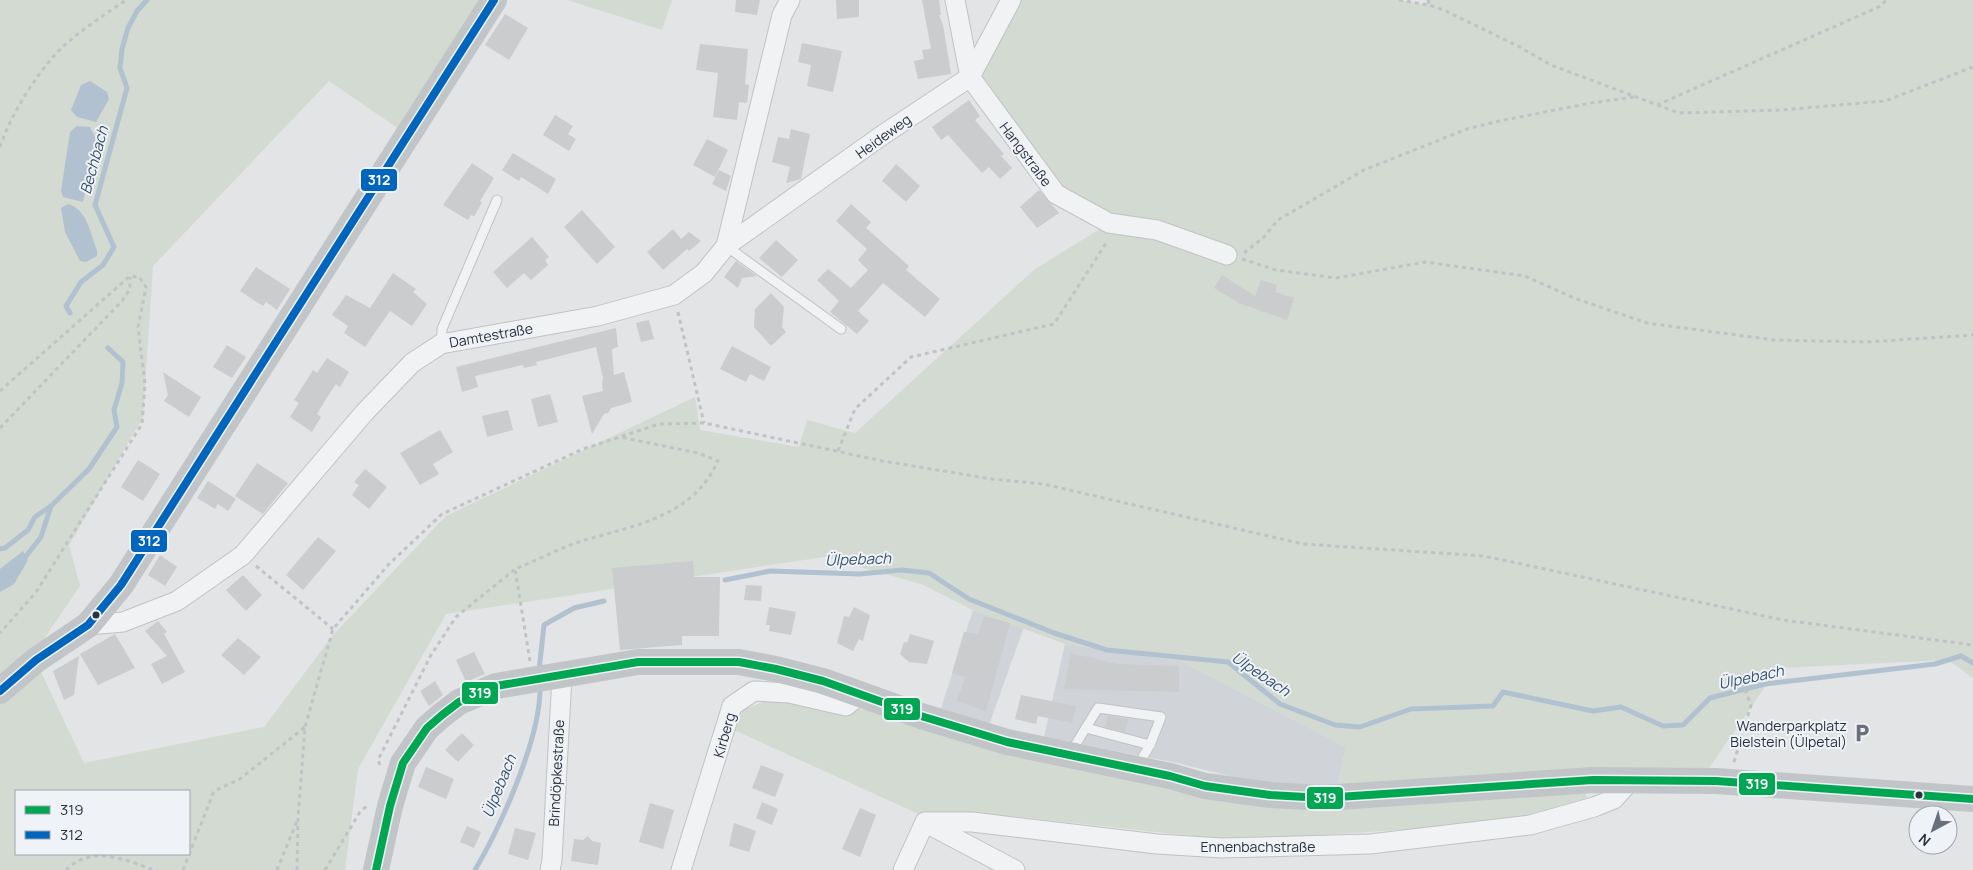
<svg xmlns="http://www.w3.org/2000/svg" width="1973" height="870" font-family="Manrope,sans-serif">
	<rect width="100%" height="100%" fill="#e2e4e6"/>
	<g fill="#d0d4d9">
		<polygon points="973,610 1024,627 989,725 941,708"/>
		<polygon points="1065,644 1181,661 1346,747 1337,787 1254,782 1177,763 1044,737"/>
	</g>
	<g fill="#d3dad2" fill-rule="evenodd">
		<path d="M0 0H483L399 129 329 81 153 266 143 417 69 545 80 586 37 649 40 670 84 763 264 727 333 635 446 516 695 397 700 430 799 447 807 420 855 433 1035 269 1108 224 1056 194 970 77 1011 0H1399L1428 5 1429 0H1973V678L1948 660 1778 668 1707 771 1337 787 1346 747 1181 661 1065 644 973 610 921 584 824 557 446 614 358 769 345 870H0ZM16 791H189V854H16Z"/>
		<polygon points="567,0 672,0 662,30"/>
		<polygon points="770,699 876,711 1217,795 1583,787 1587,798 1499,823 1238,841 1011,816 923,816 734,730 743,710"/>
	</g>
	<g fill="#b2c1d0">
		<polygon points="90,81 107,92 109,99 96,122 77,117 71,110 81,85"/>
		<polygon points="77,126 90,127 95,137 95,151 83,202 63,197 61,191 70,132"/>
		<path d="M68 204C87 209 90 233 97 250V256L86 262 80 261 65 232 61 208Z"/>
		<polygon points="23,551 28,560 14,584 0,592 0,569"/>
	</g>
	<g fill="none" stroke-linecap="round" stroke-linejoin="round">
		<g stroke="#b2c1d0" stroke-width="5">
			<polyline points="70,313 66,306 81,282 103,265 114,247 95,205 127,88 120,68 122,49 128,28 137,11 147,0"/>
			<polyline points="0,549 5,548 28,530 35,517 51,506 89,469 117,427 114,410 122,383 123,362 108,348"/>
			<polyline points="23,560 41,537 51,506"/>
			<polyline points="725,580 770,571 859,574 902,570 929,573 969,599 1054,633 1107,650 1228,662 1280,704 1335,725 1360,727 1411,709 1493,706 1503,692 1593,711 1621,707 1663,726 1683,725 1710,698 1765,684 1935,664 1961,656 1973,663"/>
			<polyline points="539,671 544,625 574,608 604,601"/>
			<path d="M475 870C501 826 541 737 540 687"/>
		</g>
	</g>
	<g fill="#caccce">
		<polygon points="736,0 760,0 757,15 735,12"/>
		<polygon points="836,0 859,0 859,17 837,19"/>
		<polygon points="922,0 939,0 941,15 939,15 943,25 951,74 918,79 914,61 924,59 922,50 931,49"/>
		<polygon points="505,14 528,28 509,60 485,45"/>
		<polygon points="802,43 842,51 833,92 807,86 811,65 798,62"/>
		<polygon points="700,44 748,49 745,84 749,85 747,103 739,102 737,120 713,117 718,73 696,70"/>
		<polygon points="969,100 980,116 975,120 1004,154 1001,156 1012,168 1000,179 989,167 982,173 948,135 941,140 932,127"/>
		<polygon points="555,115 573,126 568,134 576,139 569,151 543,135"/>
		<polygon points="791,129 810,134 801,179 786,183 790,167 772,162 778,137 789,139"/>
		<polygon points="707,139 728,150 715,177 693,165"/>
		<polygon points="513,153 556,179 548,194 521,177 519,181 502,170"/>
		<polygon points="472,163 494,178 480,201 482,203 474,216 471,215 468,220 443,205"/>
		<polygon points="896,164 920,186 906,202 882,181"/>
		<polygon points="719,170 731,176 726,191 712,184"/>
		<polygon points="1039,190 1059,213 1037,228 1020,207"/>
		<polygon points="851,204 871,222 866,228 909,266 906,270 940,299 925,317 883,283 858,311 869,321 857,334 830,312 839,301 817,280 828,269 851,288 868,270 858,260 867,249 836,221"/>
		<polygon points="582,210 615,247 597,264 564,227"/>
		<polygon points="673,229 681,239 689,232 701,241 689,251 687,249 663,270 647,252"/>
		<polygon points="532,237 549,257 545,260 548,265 531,280 524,273 507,288 493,272"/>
		<polygon points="776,240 798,260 782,277 759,258"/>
		<polygon points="736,261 757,276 742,278 738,288 724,277"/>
		<polygon points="256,267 290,289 277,310 266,302 263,306 240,291"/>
		<polygon points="393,273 416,289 413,292 427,304 412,326 390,311 365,347 344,333 348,326 332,315 346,295 370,308"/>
		<polygon points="1222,275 1255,296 1261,280 1277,285 1275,292 1294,298 1287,320 1239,303 1214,288"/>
		<polygon points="771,293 784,307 782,327 786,332 771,346 754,327 755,309"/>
		<polygon points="649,320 654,339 641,342 636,323"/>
		<polygon points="616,328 618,347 612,349 614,375 624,372 632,402 611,408 608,413 604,414 592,434 582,396 603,391 602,384 603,378 596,347 536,362 537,365 524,368 523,365 475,376 478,387 462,392 456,367"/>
		<polygon points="227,345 246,357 232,378 213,367"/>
		<polygon points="732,346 771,367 764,381 750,374 746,382 720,369"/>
		<polygon points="327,358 349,372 340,387 336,384 326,399 317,414 321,417 312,432 290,417 299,403 294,400 313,370 317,373"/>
		<polygon points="163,372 201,397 189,417 164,401 168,395"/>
		<polygon points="550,394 558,422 538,427 531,399"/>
		<polygon points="508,410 513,430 487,437 482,416"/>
		<polygon points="440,430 453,452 433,464 439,474 420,485 400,453"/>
		<polygon points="138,460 160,474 143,501 121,487"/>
		<polygon points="257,463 288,483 263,514 235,496"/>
		<polygon points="365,469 387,487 369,509 352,495 359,485 354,482"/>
		<polygon points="208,481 236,499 228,511 218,504 215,509 197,498"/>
		<polygon points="318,537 336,551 303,590 286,575"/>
		<polygon points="160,555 177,567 165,586 148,575"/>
		<polygon points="693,561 694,577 720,577 719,636 682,636 682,645 620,650 612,568"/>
		<polygon points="243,575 262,595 246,611 226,590"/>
		<polygon points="746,585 762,586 761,601 744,600"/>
		<polygon points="769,607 796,612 791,635 769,631 770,625 766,625"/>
		<polygon points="854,607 870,615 863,641 859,639 853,651 837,643 844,616 849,617"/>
		<polygon points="984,616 1010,623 986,711 957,701 965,677 952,673 964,632 978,634"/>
		<polygon points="158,621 167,632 164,634 185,672 162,684 151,664 167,656 145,631"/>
		<polygon points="115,634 135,668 98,685 80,654"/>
		<polygon points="910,634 934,641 927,664 909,662 900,654 904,642 907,643"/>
		<polygon points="238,638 261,657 244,675 221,655"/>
		<polygon points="474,652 485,674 466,682 456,660"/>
		<polygon points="1071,653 1117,664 1179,666 1179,692 1064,689"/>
		<polygon points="79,656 74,695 64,700 53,671"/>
		<polygon points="435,681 443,695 429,706 420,691"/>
		<polygon points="1021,695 1076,706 1072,723 1038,716 1036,724 1015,719"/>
		<polygon points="1108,716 1128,719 1125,732 1105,727"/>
		<polygon points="462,733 474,745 458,762 445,750"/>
		<polygon points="761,765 784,774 775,797 752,788"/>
		<polygon points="426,767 454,779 446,799 418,787"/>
		<polygon points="762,802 778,809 772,825 756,818"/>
		<polygon points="650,803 674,810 663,849 639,842"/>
		<polygon points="860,808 876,815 860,857 842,849"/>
		<polygon points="734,823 756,831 749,852 729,846"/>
		<polygon points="467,826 481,832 474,848 460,842"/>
		<polygon points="515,828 536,833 528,860 508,854"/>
		<polygon points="588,836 592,841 601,843 598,865 571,861 574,839 583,840"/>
	</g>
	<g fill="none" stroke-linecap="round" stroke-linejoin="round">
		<g stroke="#c0c2c4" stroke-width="11">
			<g id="lane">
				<polyline points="726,246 841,329"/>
				<polyline points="441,344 442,329 497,200"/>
				<polyline points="1086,728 1150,745"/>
				<polyline points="1071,752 1098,708 1161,717 1150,745 1138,765"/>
			</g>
		</g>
		<g stroke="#c0c2c4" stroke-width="21">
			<g id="street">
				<polyline points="955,0 970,77 1056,194 1109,223 1157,230 1227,255"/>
				<polyline points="726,246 884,134 970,77 1011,0"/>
				<polyline points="88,625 123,622 177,601 243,555 364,413 412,363 441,344 598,316 674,295 704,273 726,246 782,15 790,0"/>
				<polyline points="925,822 972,822 1157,844 1222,848 1370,844 1530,825 1594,807 1614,799 1631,780"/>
				<polyline points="926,823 1015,870"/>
				<polyline points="550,870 552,860 562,676"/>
				<polyline points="681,870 732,706 754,691 789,693 846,706 862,693"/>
				<polyline points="903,870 925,822"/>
			</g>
		</g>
		<g stroke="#c0c2c5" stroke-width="3" stroke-dasharray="4 4" stroke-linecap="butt">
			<polyline points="1399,0 1429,5 1446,11 1518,46 1551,65 1679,113 1781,110 1885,101 1973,67"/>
			<polyline points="1428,0 1429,5"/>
			<polyline points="1657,105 1881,6 1886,0"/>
			<path d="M0 147C10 117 32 81 53 57 70 37 104 15 126 0"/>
			<polyline points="1244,253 1264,237 1278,220 1364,170 1467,129 1499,121 1591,103 1634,97"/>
			<polyline points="1242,259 1276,270 1336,278 1425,262 1525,276 1574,298 1647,323 1774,340 1867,342 1973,335"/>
			<polyline points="678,312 704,423"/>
			<polyline points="0,391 130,276 139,277 146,287 138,327 145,384 142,424 36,592 0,633"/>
			<polyline points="0,428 122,301 130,289 130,277"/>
			<polyline points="838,451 855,409 911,357 1054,324 1108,240"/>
			<polyline points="256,566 333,629"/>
			<path d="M530 661 515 569C538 560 561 547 585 540 637 525 693 516 718 461L698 453 620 437"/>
			<polyline points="1734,762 1751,705 1739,674"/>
			<polyline points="380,765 378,760 431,655 456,617 514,570"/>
			<path d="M66 870C90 845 125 859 153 870"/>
			<polyline points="183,870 214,791 240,779 305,727"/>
			<polyline points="277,870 297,821"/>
			<polyline points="297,870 298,818 305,727 333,629 390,563 442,514 583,449 659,424 704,423 883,461 992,479 1043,484 1303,544 1484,556 1783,620 1973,645"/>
			<polyline points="325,870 360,812 369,804"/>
		</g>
		<use href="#lane" stroke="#f1f2f3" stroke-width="9"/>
		<use href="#street" stroke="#f1f2f3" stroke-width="19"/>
		<g stroke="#c2c5c8" stroke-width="26">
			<polyline points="0,691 36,660 88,625 121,585 494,0"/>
			<polyline points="376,870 390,806 403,763 427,728 442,715 459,702 496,686 638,662 739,662 776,669 823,681 921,716 1007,742 1170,776 1205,786 1270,795 1323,798 1593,780 1716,781 1973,799"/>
		</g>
		<g stroke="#eff2f6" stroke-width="11">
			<polyline id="bus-1" points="376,870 390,806 403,763 427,728 442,715 459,702 496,686 638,662 739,662 776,669 823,681 921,716 1007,742 1170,776 1205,786 1270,795 1323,798 1593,780 1716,781 1973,799"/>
		</g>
		<g stroke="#eff2f6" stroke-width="11">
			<polyline id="bus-2" points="0,691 36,660 88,625 121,585 494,0"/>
		</g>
		<use href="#bus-1" stroke="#00a651" stroke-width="8"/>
		<use href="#bus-2" stroke="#0065bd" stroke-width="8"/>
	</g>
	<defs>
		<g id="parking-bare" transform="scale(1.5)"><path d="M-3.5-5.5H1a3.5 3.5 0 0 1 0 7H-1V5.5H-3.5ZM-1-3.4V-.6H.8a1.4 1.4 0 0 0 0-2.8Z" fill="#6a7079" stroke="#eff2f6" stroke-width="2.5" paint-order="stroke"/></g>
	</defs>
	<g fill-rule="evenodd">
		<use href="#parking-bare" x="1862" y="733"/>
	</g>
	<g fill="#2a323e" stroke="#eff2f6" stroke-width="2">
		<circle cx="96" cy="615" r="4.5"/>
		<circle cx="1919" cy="795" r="4.5"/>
	</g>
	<g text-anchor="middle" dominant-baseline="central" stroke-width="4" stroke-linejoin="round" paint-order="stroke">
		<g font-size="14" fill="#2a323e" stroke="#eff2f6">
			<text transform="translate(883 136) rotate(-36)">Heideweg</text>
			<text transform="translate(1026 154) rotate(53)">Hangstraße</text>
			<text transform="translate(491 335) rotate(-10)">Damtestraße</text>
			<text transform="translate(724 735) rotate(-74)">Kirberg</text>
			<text transform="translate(556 773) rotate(-87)">Brindöpkestraße</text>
			<text x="1258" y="846">Ennenbachstraße</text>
		</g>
		<g font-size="14" fill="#2a323e" stroke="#eff2f6" text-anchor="end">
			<text x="1847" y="725">Wanderparkplatz<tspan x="1847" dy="16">Bielstein (Ülpetal)</tspan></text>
		</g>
		<g font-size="15" font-style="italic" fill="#365170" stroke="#eff2f6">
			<text transform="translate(94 160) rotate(-75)">Bechbach</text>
			<text transform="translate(858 559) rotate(-2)">Ülpebach</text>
			<text transform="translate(1261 674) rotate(34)">Ülpebach</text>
			<text transform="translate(1751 677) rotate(-12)">Ülpebach</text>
			<text transform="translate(499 786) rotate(-68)">Ülpebach</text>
		</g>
	</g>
	<g stroke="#eff2f6" stroke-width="2">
		<rect x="360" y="168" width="38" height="24" rx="5" fill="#0065bd"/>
		<rect x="130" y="529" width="38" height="24" rx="5" fill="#0065bd"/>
		<rect x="461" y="681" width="38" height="24" rx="5" fill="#00a651"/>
		<rect x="883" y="697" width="38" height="24" rx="5" fill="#00a651"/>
		<rect x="1738" y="772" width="38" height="24" rx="5" fill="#00a651"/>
		<rect x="1306" y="786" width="38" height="24" rx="5" fill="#00a651"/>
	</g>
	<g font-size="14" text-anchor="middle" font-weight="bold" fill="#fff">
		<text x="379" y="185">312</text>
		<text x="149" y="546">312</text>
		<text x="480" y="698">319</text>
		<text x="902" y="714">319</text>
		<text x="1757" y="789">319</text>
		<text x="1325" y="803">319</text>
	</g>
	<rect x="15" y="790" width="175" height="65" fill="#eff2f6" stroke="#a0a5ac"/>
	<rect x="25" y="806" width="25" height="8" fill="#00a651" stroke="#a0a5ac"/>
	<text x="60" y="815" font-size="15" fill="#2a323e">319</text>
	<rect x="25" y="831" width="25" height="8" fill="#0065bd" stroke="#a0a5ac"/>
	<text x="60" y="840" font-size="15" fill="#2a323e">312</text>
	<g transform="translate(1933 830) rotate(220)"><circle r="24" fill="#eff2f6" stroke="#a0a5ac"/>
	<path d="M0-4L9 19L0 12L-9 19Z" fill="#6a7079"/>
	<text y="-8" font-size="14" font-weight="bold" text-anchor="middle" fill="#2a323e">N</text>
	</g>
</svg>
